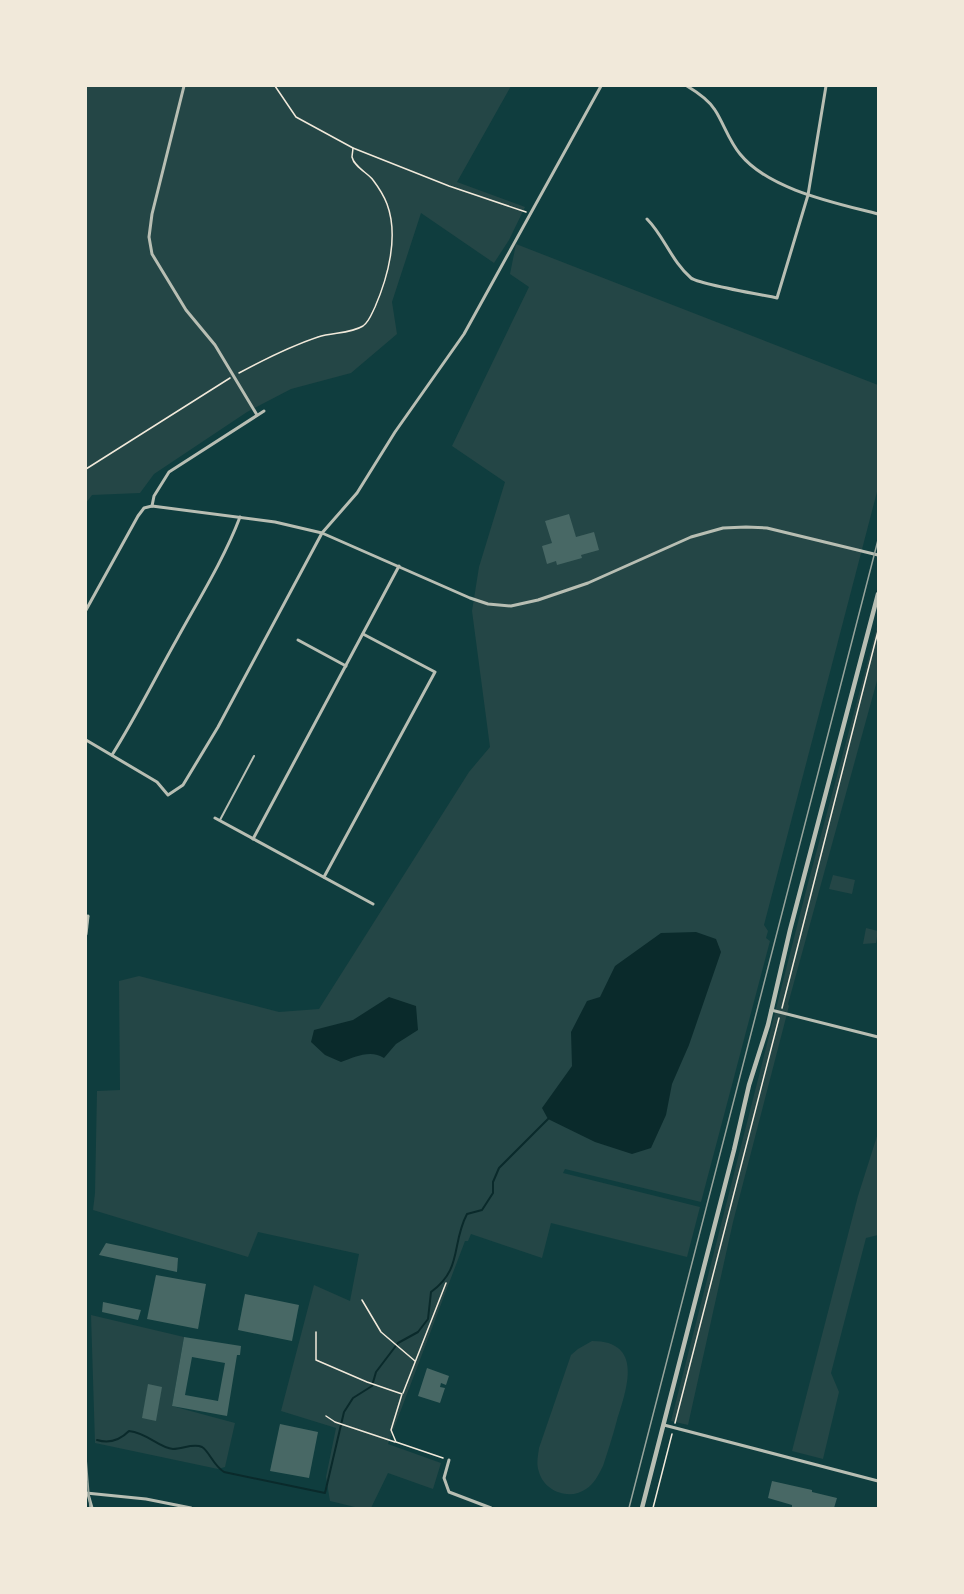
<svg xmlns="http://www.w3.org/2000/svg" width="964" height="1594" font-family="'Times New Roman',serif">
	<rect width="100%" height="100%" fill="#0f3d3e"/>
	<g fill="#244646">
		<polygon points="86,86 511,86 457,182 525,207 509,240 494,263 421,213 392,302 397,334 351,373 291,389 247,412 154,474 140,493 92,495 86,503"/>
		<polygon points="516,244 878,385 878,488 764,925 768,931 766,938 770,941 701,1202 565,1169 563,1173 700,1207 687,1257 551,1223 542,1258 471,1234 468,1241 465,1241 388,1444 441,1463 433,1489 388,1473 371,1508 359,1508 330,1501 326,1477 336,1428 281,1411 314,1285 350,1301 359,1254 258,1232 248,1257 93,1210 95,1193 97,1091 120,1090 119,981 139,976 279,1012 319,1009 469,772 490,747 472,611 479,567 505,482 452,446 529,287 510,274"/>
		<polygon points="878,623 878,677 788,1004 789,1006 733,1222 688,1425 671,1421 807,887"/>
		<polygon points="833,875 855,880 852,894 829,889"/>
		<polygon points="866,928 878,931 876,943 863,944"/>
		<polygon points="878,1133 878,1235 866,1238 831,1373 839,1392 823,1459 792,1451 858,1196"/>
		<polygon points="91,1315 184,1337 172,1406 235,1423 225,1467 218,1469 95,1443"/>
		<path d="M592 1341C644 1341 627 1389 617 1420 613 1435 608 1451 603 1466 599 1474 594 1484 586 1489 569 1501 544 1491 539 1472 536 1464 538 1456 539 1448L571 1355 578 1349Z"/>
	</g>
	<g fill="#0a2a2b">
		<polygon points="696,932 716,939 721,952 689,1045 672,1084 666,1115 651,1148 632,1154 595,1142 548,1119 542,1108 572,1066 571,1032 587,1001 600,997 615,966 661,933"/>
		<path d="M389 997 416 1006 418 1030 396 1044 384 1058C371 1049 354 1057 341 1062L325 1055 311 1042 314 1030 353 1020Z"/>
	</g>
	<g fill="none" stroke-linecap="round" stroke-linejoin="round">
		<path stroke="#0a2a2b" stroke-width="2" d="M97 1440C110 1444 120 1440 129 1431 148 1433 159 1448 173 1449 183 1449 193 1443 202 1447 209 1451 213 1465 224 1472L325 1493 344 1412 353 1398 372 1386 376 1372 398 1343 418 1332 428 1319 431 1292C463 1269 451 1244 467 1214L482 1210 493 1193V1182L499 1168 548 1119"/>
	</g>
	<g fill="#486865" fill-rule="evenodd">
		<polygon points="569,514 576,537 594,532 599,550 581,555 582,558 557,565 556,561 547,564 542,546 552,543 545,521"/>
		<polygon points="106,1243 178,1258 177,1272 99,1255"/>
		<polygon points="156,1275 206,1284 198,1329 147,1319"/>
		<polygon points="245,1294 299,1305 292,1341 238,1330"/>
		<polygon points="103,1302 141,1310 138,1320 102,1312"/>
		<path d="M184 1337 241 1346 240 1355H237L227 1416 172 1406ZM192 1357 225 1363 218 1401 185 1395Z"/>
		<polygon points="427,1368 449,1376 446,1385 441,1383 440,1387 445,1388 440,1403 418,1396"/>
		<polygon points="148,1384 162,1387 156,1421 142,1418"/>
		<polygon points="280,1424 318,1432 309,1478 270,1471"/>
		<polygon points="772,1481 812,1490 812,1492 837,1498 834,1508 792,1508 792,1505 768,1498"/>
	</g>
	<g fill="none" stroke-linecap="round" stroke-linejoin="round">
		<g stroke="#f1e9da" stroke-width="1.5">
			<polyline points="275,86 296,117 353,148 449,186 526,212"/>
			<path d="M239 373C265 359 291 346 318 337 332 332 350 334 363 326 369 322 372 313 375 307 388 277 399 236 387 204 384 196 379 188 373 180 368 173 354 167 352 157 352 156 353 149 353 148"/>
			<polyline points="86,469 230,378"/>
			<polyline points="782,1008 878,631"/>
			<polyline points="362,1300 381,1332 415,1361"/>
			<polyline points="316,1332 316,1360 367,1382 402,1394 391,1430 396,1442 443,1458"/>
			<polyline points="403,1393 446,1283"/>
			<polyline points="326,1416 335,1422 395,1442"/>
			<polyline points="675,1423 779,1018"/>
			<polyline points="653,1508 672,1434"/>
		</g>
		<polyline stroke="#b8beb3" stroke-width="2" points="220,820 254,756"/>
		<g stroke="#b8beb3" stroke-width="3">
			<polyline points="184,86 152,214 149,237 152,254 186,310 215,345 257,415"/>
			<path d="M687 86C697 92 709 100 715 110 724 124 729 141 740 154 769 190 836 203 878 214"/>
			<path d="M647 219C664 236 672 262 691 278 698 284 763 295 777 298L808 195 826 86"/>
			<polyline points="152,506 154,496 169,472 264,411"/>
			<polyline points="86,610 138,516 144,508 152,506 275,522 322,533 470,598 488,604 511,606 538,600 588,583 691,537 723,528 746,527 767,528 878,555"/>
			<polyline points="298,640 346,666"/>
			<polyline points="86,740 157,782 168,795 183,785 218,727 322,533 357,493 395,432 464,334 601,86"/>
			<path d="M112 755C136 717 155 678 177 639 199 599 224 559 240 517"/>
			<polyline points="215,818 373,904"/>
			<polyline points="253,839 399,566"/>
			<polyline points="324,877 435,672 363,634"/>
			<polyline points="86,934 88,916"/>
			<polyline points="771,1010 878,1037"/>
			<polyline points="664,1425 878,1481"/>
			<polyline points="449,1460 444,1478 449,1492 491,1508"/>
			<polyline points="86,1483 86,1494"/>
			<polyline points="86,1493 146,1499 191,1508"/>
			<polyline points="88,1494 92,1508"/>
		</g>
		<polyline stroke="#b8beb3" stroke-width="4.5" points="642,1508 734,1150 749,1085 768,1025 790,930 878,594"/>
		<g stroke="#97a49c" stroke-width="1.5">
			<polyline points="86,1458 90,1508"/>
			<polyline points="629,1508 878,540"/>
		</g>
	</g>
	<rect width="964" height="1594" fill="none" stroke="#f1e9da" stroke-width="174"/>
</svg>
